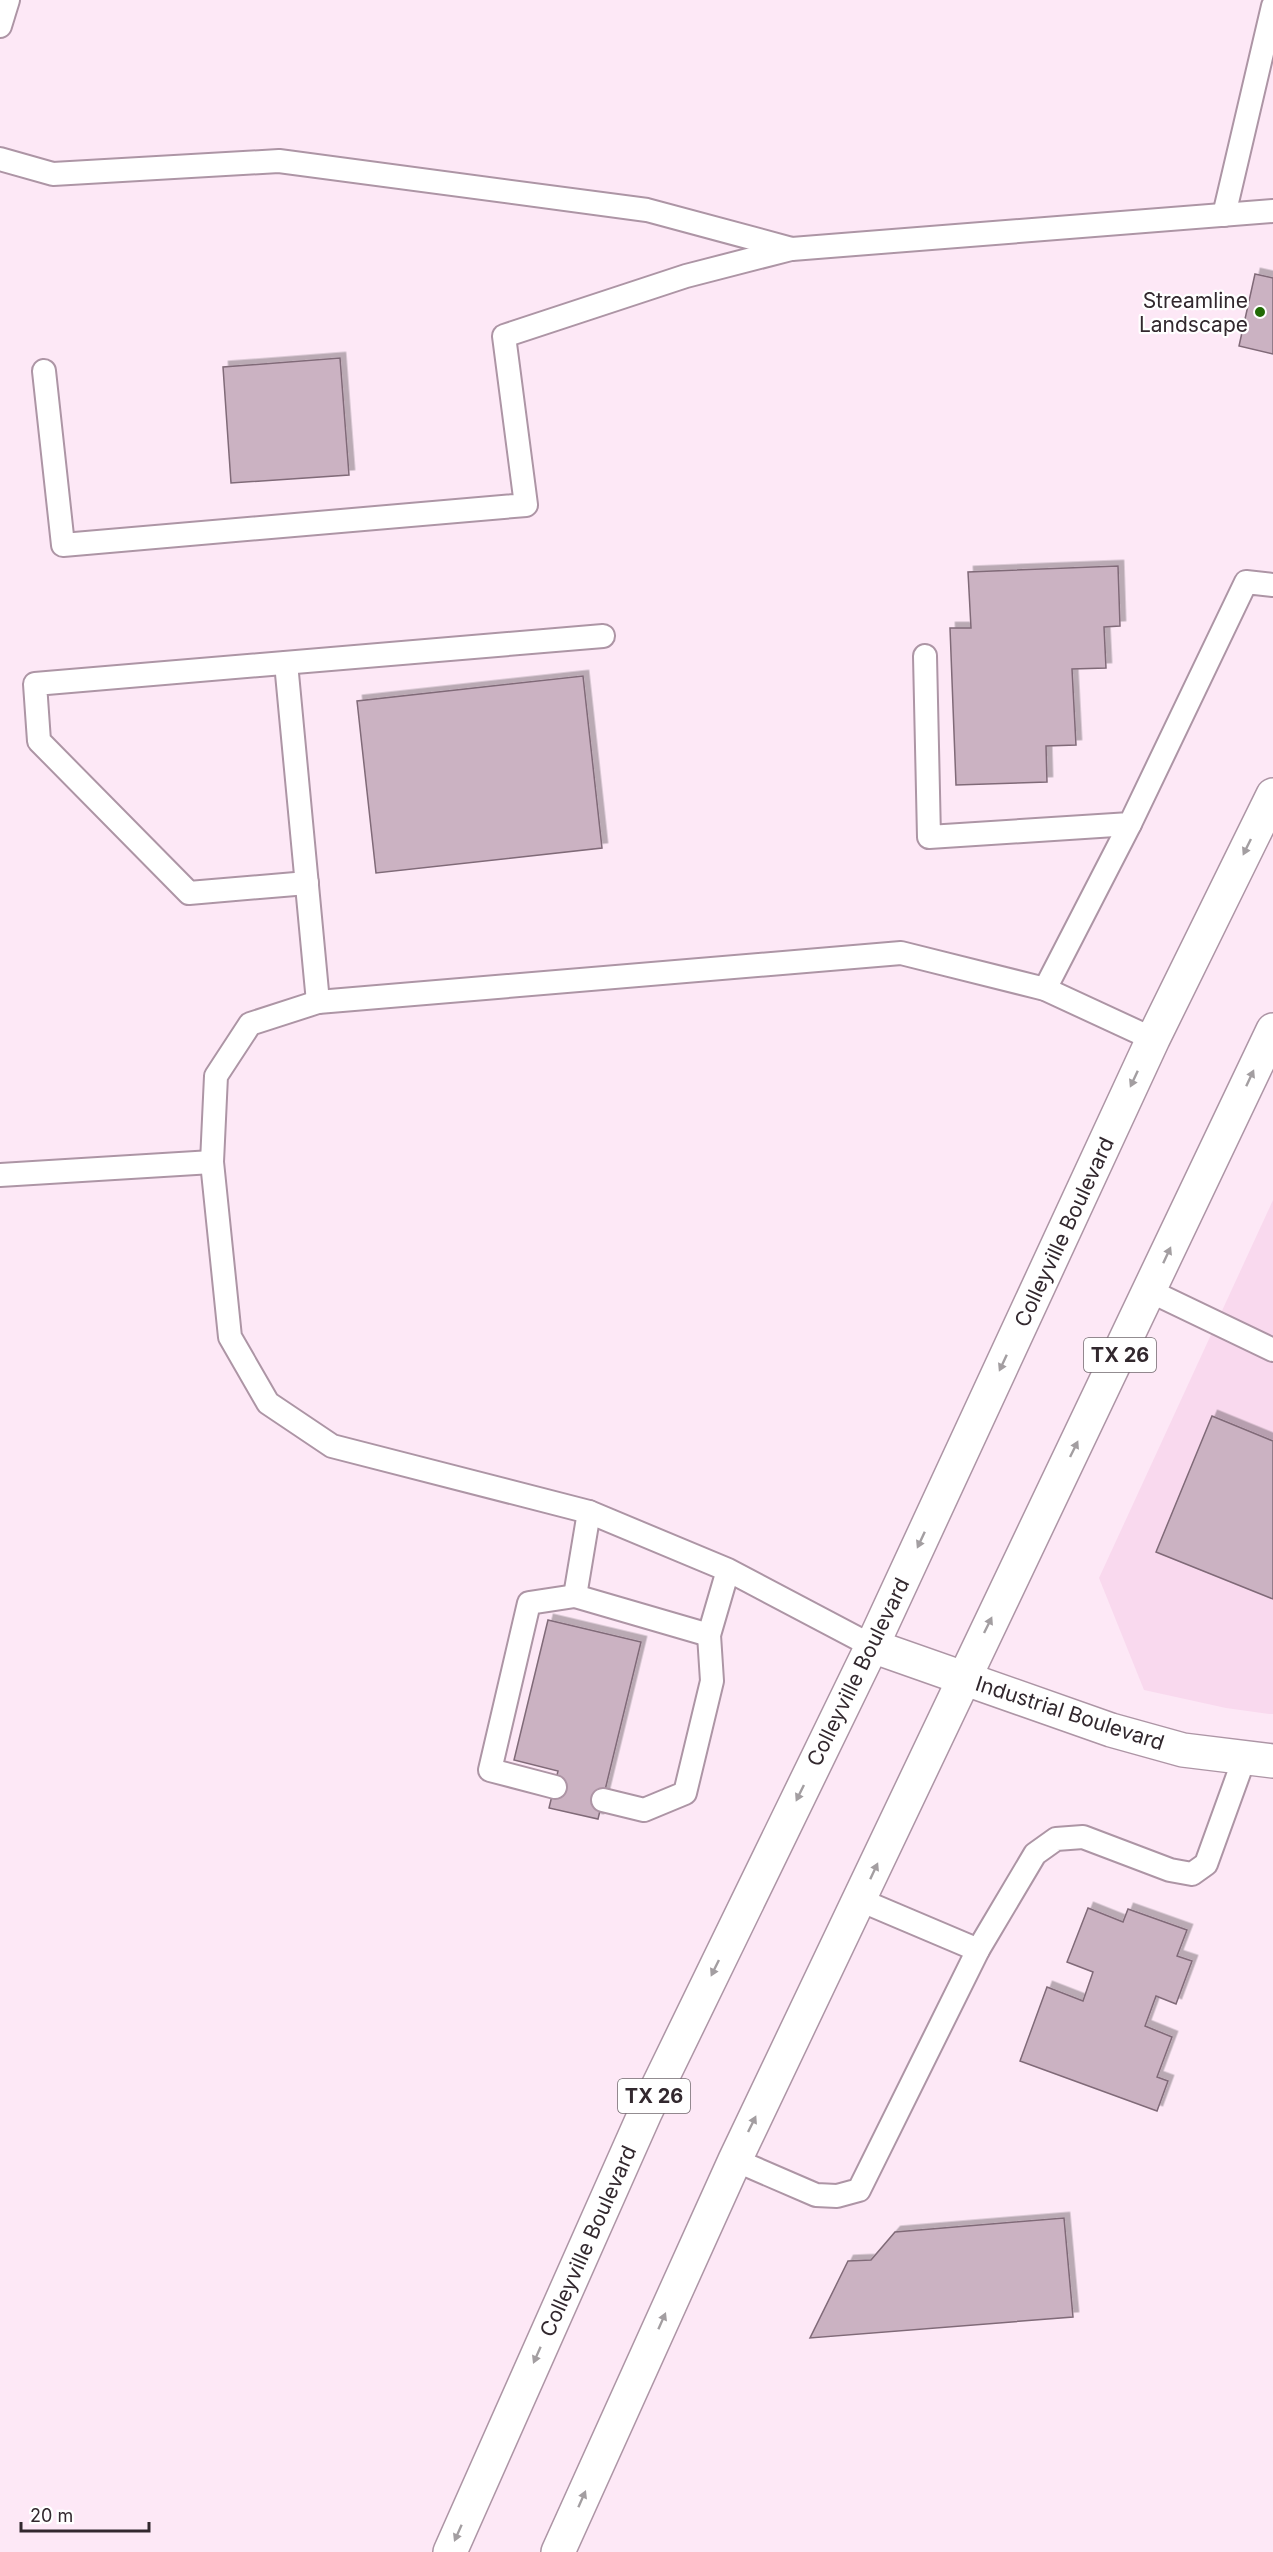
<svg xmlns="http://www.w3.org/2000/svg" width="1273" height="2552" font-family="Inter,sans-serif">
	<defs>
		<filter id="shadow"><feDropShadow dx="5.5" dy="-5.5" stdDeviation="0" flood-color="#0004"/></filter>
	</defs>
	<rect width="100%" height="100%" fill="#fde8f6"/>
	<polygon fill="#f9d9ee" points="1273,1200 1273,1714 1269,1714 1226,1708 1144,1690 1099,1578"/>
	<g fill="#cbb2c2" stroke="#806a78" stroke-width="1.5" filter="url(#shadow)">
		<polygon points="1255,274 1273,278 1273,354 1239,346"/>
		<polygon points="340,358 349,475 231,483 223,367"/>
		<polygon points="1118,566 1120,626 1104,627 1106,668 1072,669 1076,745 1046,746 1047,782 956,785 950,628 971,628 968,572"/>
		<polygon points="583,676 602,848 376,873 357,701"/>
		<polygon points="1212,1416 1273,1441 1273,1599 1156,1552"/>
		<polygon points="548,1620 641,1642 598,1819 549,1808 558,1771 514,1760"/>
		<polygon points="1088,1908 1123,1922 1128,1909 1187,1930 1177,1956 1192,1961 1176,2004 1156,1996 1145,2026 1172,2037 1157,2077 1168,2081 1157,2111 1020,2061 1047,1987 1083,2001 1093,1972 1067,1962"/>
		<polygon points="1064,2218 1073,2317 810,2338 848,2261 871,2260 895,2232"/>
	</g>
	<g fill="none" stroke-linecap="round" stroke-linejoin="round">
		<g stroke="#ad95a5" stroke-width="26">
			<g id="service">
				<polyline points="0,26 8,0"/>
				<polyline points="0,159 53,174 279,161 647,210 792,249 1273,211"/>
				<polyline points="1224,215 1273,6"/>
				<polyline points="44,371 63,545 526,505 504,336 686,276 791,249"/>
				<polyline points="925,656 929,837 1130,824 1246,582 1273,585"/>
				<polyline points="286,663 318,1002"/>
				<polyline points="307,883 189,893 39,741 35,684 603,636"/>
				<polyline points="1045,989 1130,824"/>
				<polyline points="0,1175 212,1162"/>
				<polyline points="1150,1291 1273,1350"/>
				<polyline points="589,1512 332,1446 268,1403 230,1337 212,1162 216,1076 250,1024 318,1002 901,953 1045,989 1153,1039"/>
				<polyline points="728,1570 709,1635 575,1596 589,1512 728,1570 872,1646"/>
				<polyline points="555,1787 490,1770 529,1603 575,1596"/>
				<polyline points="603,1800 644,1810 685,1793 712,1681 709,1635"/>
				<polyline points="978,1950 1035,1854 1056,1839 1083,1837 1170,1870 1192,1874 1206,1864 1244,1759"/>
				<polyline points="735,2160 816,2195 837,2196 859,2190 978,1950 860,1900"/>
			</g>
		</g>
		<g stroke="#ad95a5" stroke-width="36">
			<polyline id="minor" points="872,1646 1111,1730 1183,1750 1273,1761"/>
		</g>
		<g stroke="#ad95a5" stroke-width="36">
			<g id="primary">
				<polyline points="450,2552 645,2113 872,1646 1153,1039 1273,795"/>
				<polyline points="558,2552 735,2160 1273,1030"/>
			</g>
		</g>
		<use href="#service" stroke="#fff" stroke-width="22"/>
		<use href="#minor" stroke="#fff" stroke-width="33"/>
		<use href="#primary" stroke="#fff" stroke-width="33"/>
	</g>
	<defs><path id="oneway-solid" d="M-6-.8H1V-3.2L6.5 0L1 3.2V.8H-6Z" transform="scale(1.5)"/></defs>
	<g fill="#a39ea1">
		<use href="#oneway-solid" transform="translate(1247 847) rotate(116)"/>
		<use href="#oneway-solid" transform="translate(1250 1078) rotate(-65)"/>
		<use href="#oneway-solid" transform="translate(1134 1079) rotate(115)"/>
		<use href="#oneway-solid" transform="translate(1167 1255) rotate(-65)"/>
		<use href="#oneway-solid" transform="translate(1003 1363) rotate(115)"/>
		<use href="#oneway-solid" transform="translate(1074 1449) rotate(-64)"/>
		<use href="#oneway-solid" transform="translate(921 1540) rotate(115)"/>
		<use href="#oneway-solid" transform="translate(988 1625) rotate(-64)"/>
		<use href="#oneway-solid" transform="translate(800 1793) rotate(116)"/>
		<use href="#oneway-solid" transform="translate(874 1871) rotate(-65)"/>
		<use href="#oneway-solid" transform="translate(715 1968) rotate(116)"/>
		<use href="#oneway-solid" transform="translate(752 2124) rotate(-64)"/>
		<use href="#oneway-solid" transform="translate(662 2321) rotate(-66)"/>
		<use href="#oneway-solid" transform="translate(537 2355) rotate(114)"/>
		<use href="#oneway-solid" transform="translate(582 2499) rotate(-66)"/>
		<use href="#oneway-solid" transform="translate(458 2533) rotate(114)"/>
	</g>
	<circle fill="#216a05" stroke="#fff" stroke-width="2" cx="1260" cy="312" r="6"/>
	<g text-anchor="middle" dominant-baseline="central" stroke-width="4.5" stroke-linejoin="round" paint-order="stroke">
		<g fill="#fff" stroke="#70686d" stroke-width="1.5">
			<rect x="1084" y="1338" width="72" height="34" rx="4.5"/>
			<rect x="618" y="2079" width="72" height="34" rx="4.5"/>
		</g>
		<g font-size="20" font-weight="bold" fill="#32282e">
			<text x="1120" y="1355">TX 26</text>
			<text x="654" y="2096">TX 26</text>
		</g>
		<g font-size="21" fill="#32282e" stroke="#fff" text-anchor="end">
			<text x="1248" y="300">Streamline<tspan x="1248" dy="24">Landscape</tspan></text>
		</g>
		<g font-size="21" fill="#32282e" stroke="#fff">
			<text transform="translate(1064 1232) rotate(-65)">Colleyville Boulevard</text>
			<text transform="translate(858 1672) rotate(-64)">Colleyville Boulevard</text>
			<text transform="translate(1070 1713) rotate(18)">Industrial Boulevard</text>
			<text transform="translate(588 2241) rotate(-66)">Colleyville Boulevard</text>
		</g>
	</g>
	<path d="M21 2522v9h128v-9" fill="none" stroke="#32282e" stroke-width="3"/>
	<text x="30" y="2522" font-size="18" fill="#32282e" stroke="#ffffff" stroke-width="4.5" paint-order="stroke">20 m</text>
</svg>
